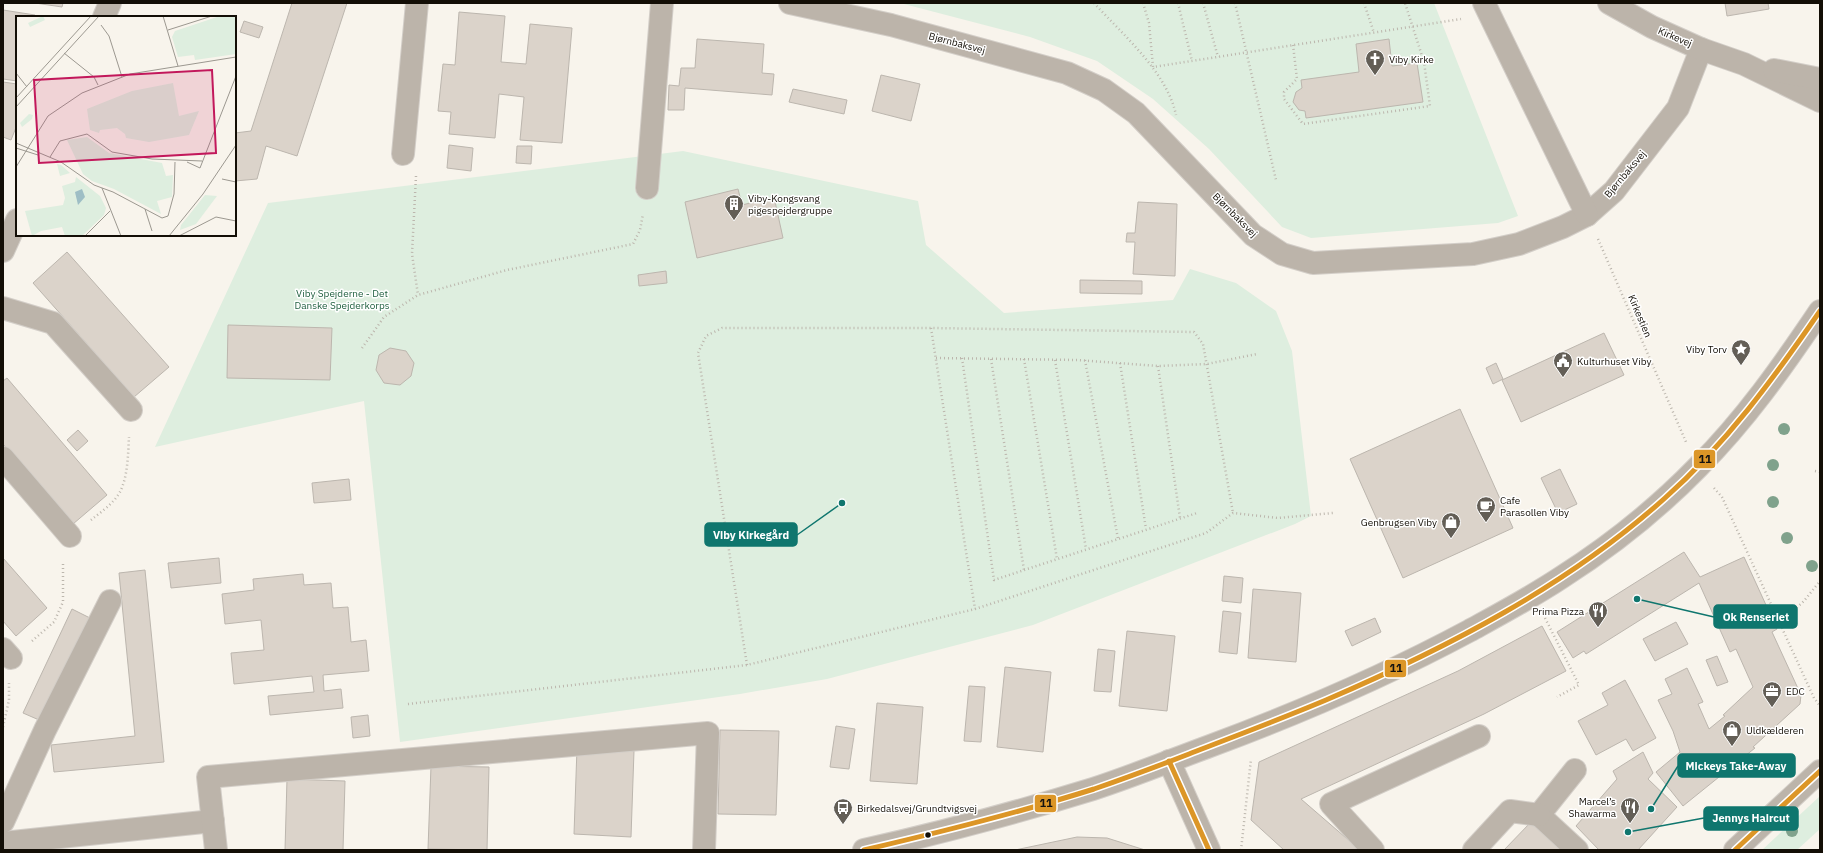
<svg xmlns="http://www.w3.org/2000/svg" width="1823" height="853" font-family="'IBM Plex Sans',sans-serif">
	<rect width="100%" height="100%" fill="#f8f4ec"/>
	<g fill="#deeedf">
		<polygon points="900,3 1434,3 1518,216 1498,223 1311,238 1282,227 1209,149 1153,99 1097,61 1030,37"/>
		<polygon points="683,151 918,201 926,245 1004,313 1173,300 1190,269 1236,283 1276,311 1292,351 1311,516 1295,524 1033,625 827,679 740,694 400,742 364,401 155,447 268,203"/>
		<polygon points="1820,796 1820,829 1797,850 1762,850"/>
	</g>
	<g fill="#dbd3ca" stroke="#bcb6ae">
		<polygon points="35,3 63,3 62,7"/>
		<polygon points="292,3 347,3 297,156 266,146 257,179 235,181 235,133 251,131"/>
		<polygon points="1725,3 1768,3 1769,9 1727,16"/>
		<polygon points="3,10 35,15 35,17 17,17 17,81 3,79"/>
		<polygon points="459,12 505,16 501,62 526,64 530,24 572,28 562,143 520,140 524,97 499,94 495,138 449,134 451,112 438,111 443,64 455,65"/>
		<polygon points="244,21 263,27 259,38 240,32"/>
		<polygon points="697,39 764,44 762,73 774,74 772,95 685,88 684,110 668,110 669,85 679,86 681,68 695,68"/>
		<polygon points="1389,39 1392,66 1417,63 1423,102 1306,118 1305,111 1299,110 1293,102 1296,92 1302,88 1301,80 1359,72 1356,44"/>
		<polygon points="881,75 920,84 911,121 872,111"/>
		<polygon points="3,82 17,84 17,125 11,140 3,137"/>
		<polygon points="793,89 847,100 844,114 789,102"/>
		<polygon points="449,145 473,148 471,171 447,168"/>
		<polygon points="517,146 532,146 531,164 516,163"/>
		<polygon points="738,189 742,205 774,197 783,238 697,258 685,202"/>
		<polygon points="1138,202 1177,204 1175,276 1133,274 1135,242 1126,242 1127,233 1135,233"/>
		<polygon points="67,252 169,367 134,397 33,283"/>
		<polygon points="666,271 667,283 639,286 638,275"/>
		<polygon points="1080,280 1142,281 1142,294 1080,293"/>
		<polygon points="228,325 332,328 330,380 227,378"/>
		<polygon points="1604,333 1624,375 1521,422 1502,380"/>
		<polygon points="390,348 406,351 414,363 411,376 400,385 384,383 376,370 379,355"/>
		<polygon points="1496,363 1503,379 1493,384 1486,368"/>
		<polygon points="7,378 107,495 73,524 3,444 3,381"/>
		<polygon points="1460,409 1513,528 1403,578 1350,459"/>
		<polygon points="78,430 88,441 77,451 67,440"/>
		<polygon points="1560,469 1577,504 1558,513 1541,478"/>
		<polygon points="349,479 351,500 314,503 312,483"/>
		<polygon points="1684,552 1700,577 1744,557 1777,629 1772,632 1801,695 1800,704 1753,747 1755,748 1683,806 1656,772 1680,752 1673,731 1658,700 1672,694 1665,679 1687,668 1703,702 1698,704 1709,729 1725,716 1723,715 1753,687 1736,649 1730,652 1699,583 1586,654 1584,651 1573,658 1557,632"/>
		<polygon points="3,558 47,608 16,636 3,621"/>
		<polygon points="219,558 221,583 171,588 168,563"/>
		<polygon points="145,570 164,762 54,772 51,745 135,736 119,573"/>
		<polygon points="303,574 304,585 331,583 333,608 348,607 351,642 366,640 369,671 323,675 324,691 341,689 343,708 270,715 268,696 314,692 312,676 234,684 231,653 264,650 261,620 225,624 222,594 254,590 253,579"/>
		<polygon points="1224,576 1243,578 1241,603 1222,601"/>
		<polygon points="1253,589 1301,593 1296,662 1248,658"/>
		<polygon points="72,609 94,620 46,723 23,713"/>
		<polygon points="1223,611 1241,613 1237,654 1219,652"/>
		<polygon points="1375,618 1381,632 1352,646 1345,631"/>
		<polygon points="1676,622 1688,644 1655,661 1643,639"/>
		<polygon points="1542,626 1566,671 1484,714 1301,799 1360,850 1284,850 1251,820 1259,762 1458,671"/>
		<polygon points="1127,631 1175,636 1167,711 1119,706"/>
		<polygon points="1098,649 1115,651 1111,692 1094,691"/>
		<polygon points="1717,656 1728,682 1717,686 1706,660"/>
		<polygon points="1005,667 1051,672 1043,752 997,747"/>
		<polygon points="1625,680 1656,738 1633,751 1626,739 1596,755 1578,721 1608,705 1602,693"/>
		<polygon points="969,686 985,687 981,742 964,741"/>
		<polygon points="877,703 923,707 917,784 870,781"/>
		<polygon points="368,715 370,736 353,738 351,717"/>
		<polygon points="836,726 855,729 849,769 830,767"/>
		<polygon points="720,730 779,731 776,815 718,814"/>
		<polygon points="577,748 634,751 631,837 574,834"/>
		<polygon points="1643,752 1653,773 1648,779 1677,807 1638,850 1599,850 1576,826 1617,779 1613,771"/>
		<polygon points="431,766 489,767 487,850 428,849"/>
		<polygon points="287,779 345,781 343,850 285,850"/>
		<polygon points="1531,822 1564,850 1504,850"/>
		<polygon points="1077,837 1107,838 1145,850 1015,850"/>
	</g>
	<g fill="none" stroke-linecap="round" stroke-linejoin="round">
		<g stroke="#d3cec8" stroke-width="24">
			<g id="minor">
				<polyline points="790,3 891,25 1067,73 1104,90 1136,113 1253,235 1282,254 1313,263 1473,254 1519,244 1563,227 1587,215 1614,191 1678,108 1701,49"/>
				<polyline points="1484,3 1587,215"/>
				<polyline points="1609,3 1652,27 1701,49 1744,64 1820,101"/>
				<polyline points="104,17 110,3"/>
				<polyline points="1774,70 1820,79"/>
				<polyline points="403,154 417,3"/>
				<polyline points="647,188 662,3"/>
				<polyline points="3,251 17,220"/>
				<polyline points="3,308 53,323 131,410"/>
				<polyline points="3,458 70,536"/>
				<polyline points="3,649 11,658"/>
				<polyline points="1169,761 1209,850"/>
				<polyline points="1575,770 1539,815 1577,850"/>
				<polyline points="3,822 45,730 110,601"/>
				<polyline points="3,843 213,821"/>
				<polyline points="216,850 208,777 708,733 704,850"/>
				<path d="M864 850C941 833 1018 812 1093 789 1133 776 1172 760 1210 746 1299 713 1385 676 1469 631 1500 614 1532 597 1562 577 1609 547 1659 507 1698 467 1745 420 1783 366 1820 311"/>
				<polyline points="1373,850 1331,804 1479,736"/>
				<polyline points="1474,850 1510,811 1539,815"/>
				<polyline points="1735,850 1820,771"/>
			</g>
		</g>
		<g stroke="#bcb6ad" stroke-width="2.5" stroke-dasharray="1 3" stroke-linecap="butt">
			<path d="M1094 3C1123 35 1167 72 1176 115"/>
			<polyline points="1143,3 1149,23 1153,67 1461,19"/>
			<polyline points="1178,3 1192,61"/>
			<polyline points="1203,3 1218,57"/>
			<polyline points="1235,3 1276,180"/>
			<polyline points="1364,3 1374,33"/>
			<polyline points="1293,45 1297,79 1284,92 1284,99 1303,124 1430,106 1424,62 1405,3"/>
			<polyline points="416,176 412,254 418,295"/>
			<polyline points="1598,239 1686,442"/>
			<polyline points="931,328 975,609"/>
			<polyline points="362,348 384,317 418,295 507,270 633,244 640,230 643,214"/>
			<polyline points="936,358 1077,360 1158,366 1207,364 1257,354"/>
			<polyline points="962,358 994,580 1197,513"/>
			<polyline points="991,359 1024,570"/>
			<polyline points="1024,359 1057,559"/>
			<polyline points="1055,360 1086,549"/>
			<polyline points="1085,360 1118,539"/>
			<polyline points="1120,363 1146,529"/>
			<polyline points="1158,366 1180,518"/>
			<polyline points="1815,471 1820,472"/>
			<polyline points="1714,488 1722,497 1814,698 1820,706"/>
			<path d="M91 520C101 512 113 504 120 492 128 476 128 454 129 437"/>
			<polyline points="1545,618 1579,685 1557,697"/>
			<polyline points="1779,624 1804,601 1820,581"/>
			<polyline points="32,641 54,622 63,602 63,561"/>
			<polyline points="747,665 698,353 706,336 722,328 931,328 1194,332 1203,344 1233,513"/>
			<polyline points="408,704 747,665 975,609 1206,533 1233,513 1278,518 1333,513"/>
			<polyline points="3,727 9,700 9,683"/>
			<polyline points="1241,850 1251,759"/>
		</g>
		<use href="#minor" stroke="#bcb4aa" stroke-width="22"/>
		<g stroke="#fff" stroke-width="8">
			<g id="bus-1">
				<polyline points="1169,761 1209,850"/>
				<path d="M864 850C941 832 1018 813 1094 789 1126 778 1158 766 1189 754 1235 736 1281 719 1326 700 1447 648 1567 586 1665 498 1726 444 1774 378 1820 311"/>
				<polyline points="1735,850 1820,771"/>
			</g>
		</g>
		<use href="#bus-1" stroke="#dc9627" stroke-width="5"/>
	</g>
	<g fill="#80a28c">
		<circle cx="1784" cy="429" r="6"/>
		<circle cx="1773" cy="465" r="6"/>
		<circle cx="1773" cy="502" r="6"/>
		<circle cx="1787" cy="538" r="6"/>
		<circle cx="1812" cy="566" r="6"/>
		<circle cx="1792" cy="831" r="6"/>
	</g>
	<defs>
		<g id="church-pin" transform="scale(1)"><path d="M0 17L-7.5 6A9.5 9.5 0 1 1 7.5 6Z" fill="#635e56" stroke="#fff"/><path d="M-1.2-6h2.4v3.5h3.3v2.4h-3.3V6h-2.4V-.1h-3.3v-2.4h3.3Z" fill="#fff"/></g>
		<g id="building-pin" transform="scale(1)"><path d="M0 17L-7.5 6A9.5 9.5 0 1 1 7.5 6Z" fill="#635e56" stroke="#fff"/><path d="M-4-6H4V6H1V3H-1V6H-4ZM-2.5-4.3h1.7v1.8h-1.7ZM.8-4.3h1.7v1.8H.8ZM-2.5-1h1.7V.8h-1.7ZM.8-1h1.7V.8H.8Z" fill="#fff"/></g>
		<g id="sight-pin" transform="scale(1)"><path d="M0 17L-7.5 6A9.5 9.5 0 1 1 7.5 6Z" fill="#635e56" stroke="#fff"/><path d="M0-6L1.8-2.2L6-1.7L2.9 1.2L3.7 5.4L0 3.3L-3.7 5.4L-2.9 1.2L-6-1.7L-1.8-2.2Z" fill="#fff"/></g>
		<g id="civic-pin" transform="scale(1)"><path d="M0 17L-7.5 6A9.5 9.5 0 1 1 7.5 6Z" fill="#635e56" stroke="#fff"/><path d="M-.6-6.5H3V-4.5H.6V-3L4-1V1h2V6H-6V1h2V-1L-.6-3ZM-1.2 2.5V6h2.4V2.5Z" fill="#fff"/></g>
		<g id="cafe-pin" transform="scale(1)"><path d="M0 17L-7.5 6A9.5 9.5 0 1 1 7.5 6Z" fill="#635e56" stroke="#fff"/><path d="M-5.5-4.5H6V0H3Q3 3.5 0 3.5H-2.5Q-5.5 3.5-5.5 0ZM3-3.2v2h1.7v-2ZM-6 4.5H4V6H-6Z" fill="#fff"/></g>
		<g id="shop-pin" transform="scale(1)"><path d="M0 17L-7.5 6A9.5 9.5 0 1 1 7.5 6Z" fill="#635e56" stroke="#fff"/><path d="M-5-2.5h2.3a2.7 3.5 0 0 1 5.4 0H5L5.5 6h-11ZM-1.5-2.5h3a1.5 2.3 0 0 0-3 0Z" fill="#fff"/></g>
		<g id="restaurant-pin" transform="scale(1)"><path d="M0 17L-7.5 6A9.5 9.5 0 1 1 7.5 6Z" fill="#635e56" stroke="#fff"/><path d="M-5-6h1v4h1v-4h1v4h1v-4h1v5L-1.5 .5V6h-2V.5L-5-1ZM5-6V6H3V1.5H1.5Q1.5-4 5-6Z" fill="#fff"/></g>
		<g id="office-pin" transform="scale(1)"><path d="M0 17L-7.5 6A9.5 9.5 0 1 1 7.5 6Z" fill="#635e56" stroke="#fff"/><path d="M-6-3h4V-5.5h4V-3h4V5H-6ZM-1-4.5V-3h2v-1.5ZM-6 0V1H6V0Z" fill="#fff"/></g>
		<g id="bus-pin" transform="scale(1)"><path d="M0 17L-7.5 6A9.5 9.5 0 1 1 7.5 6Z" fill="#635e56" stroke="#fff"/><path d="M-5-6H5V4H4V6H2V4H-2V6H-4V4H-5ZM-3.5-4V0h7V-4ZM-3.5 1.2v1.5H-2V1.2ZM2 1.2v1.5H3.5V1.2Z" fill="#fff"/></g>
	</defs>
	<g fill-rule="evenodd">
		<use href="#church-pin" x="1375" y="59"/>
		<use href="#building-pin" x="734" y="204"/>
		<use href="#sight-pin" x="1741" y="349"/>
		<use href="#civic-pin" x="1563" y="361"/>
		<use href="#cafe-pin" x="1486" y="506"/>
		<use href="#shop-pin" x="1451" y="522"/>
		<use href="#restaurant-pin" x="1598" y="611"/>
		<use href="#office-pin" x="1772" y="691"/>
		<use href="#shop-pin" x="1732" y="730"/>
		<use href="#restaurant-pin" x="1630" y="807"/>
		<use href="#bus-pin" x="843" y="808"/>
	</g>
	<circle fill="#130e06" stroke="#fff" stroke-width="1.5" cx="928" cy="835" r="3.5"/>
	<g text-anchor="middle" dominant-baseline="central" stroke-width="3" stroke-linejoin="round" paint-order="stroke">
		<g font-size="10" fill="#130e06" stroke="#fff">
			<text transform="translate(1675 37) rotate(23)">Kirkevej</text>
			<text transform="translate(957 43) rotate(15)">Bjørnbaksvej</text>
			<text transform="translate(1625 174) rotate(-50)">Bjørnbaksvej</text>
			<text transform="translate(1235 215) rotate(45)">Bjørnbaksvej</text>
			<text transform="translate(1640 316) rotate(67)">Kirkestien</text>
		</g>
		<g font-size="10" fill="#130e06" stroke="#fff" text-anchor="start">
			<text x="1389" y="59">Viby Kirke</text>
			<text x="748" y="198">Viby-Kongsvang<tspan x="748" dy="12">pigespejdergruppe</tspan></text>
			<text x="1727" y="349" text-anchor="end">Viby Torv</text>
			<text x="1577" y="361">Kulturhuset Viby</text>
			<text x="1500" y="500">Cafe<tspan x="1500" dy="12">Parasollen Viby</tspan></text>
			<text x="1437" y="522" text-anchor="end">Genbrugsen Viby</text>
			<text x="1584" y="611" text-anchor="end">Prima Pizza</text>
			<text x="1786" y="691">EDC</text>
			<text x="1746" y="730">Uldkælderen</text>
			<text x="1616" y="801" text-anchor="end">Marcel’s<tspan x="1616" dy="12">Shawarma</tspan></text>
			<text x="857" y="808">Birkedalsvej/Grundtvigsvej</text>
		</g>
		<g font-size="10" fill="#1e5e3e" stroke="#fff">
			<text x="342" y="293">Viby Spejderne - Det<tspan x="342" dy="12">Danske Spejderkorps</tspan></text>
		</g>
	</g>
	<g transform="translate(16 16)">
		<rect width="220" height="220" fill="#f8f4ec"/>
		<path d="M27 0 29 4 14 11 12 7ZM204 0H220V38L179 44 178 39 162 41 156 21 159 15ZM157 67 163 100 183 95 173 119 133 126 110 122 109 118 101 112 84 114 83 117 74 114 71 93 116 75ZM13 98 17 99 16 103 6 111 4 107ZM71 121 93 137 146 147 150 160 157 159 156 181 141 185 145 198 98 173 76 165 67 158 51 124ZM41 148 45 149 54 157 44 160ZM60 161 84 180 90 192 88 199 66 220H49L46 211 25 215 16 220 9 195 47 189 49 182 46 170 59 166ZM189 179 201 180 180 208 164 214 165 209Z" fill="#deeedf"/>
		<path d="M66 173 69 181 62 189 59 176Z" fill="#9ebec5"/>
		<path fill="none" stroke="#9c9890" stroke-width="1" d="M147 0 162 50M85 9 93 20 106 61M152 14 196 0M48 37 78 61 82 69M0 57 11 71M0 82 75 0M0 91 83 0M0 127 45 146 78 169 97 176 146 202 152 200 158 178 159 146M0 132 22 139M34 141 44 125 71 118 96 136 136 143 186 145M171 146 184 152 220 60M0 151 32 100 66 77 114 58 220 41M206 163 220 166M86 172 105 220M129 193 136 215M69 220 94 195M153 220 187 178 220 129M163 220 200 201 220 205"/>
		<path fill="#c2185b" fill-opacity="0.15" stroke="#c2185b" stroke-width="2" d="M196 54 200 137 23 147 18 64Z"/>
		<rect width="220" height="220" fill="none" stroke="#130e06" stroke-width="2"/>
	</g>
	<path fill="none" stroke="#0f766e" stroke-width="1.5" d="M842 503L797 535M1637 599L1714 617M1651 809L1678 766M1628 832L1704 818"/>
	<g fill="#0f766e" stroke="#fff" stroke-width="1.5">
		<circle cx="842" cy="503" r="4"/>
		<circle cx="1637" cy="599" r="4"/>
		<circle cx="1651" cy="809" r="4"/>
		<circle cx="1628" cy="832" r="4"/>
	</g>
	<g fill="#0f766e" stroke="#0f766e" stroke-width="1.5">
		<rect x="705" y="523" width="92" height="23" rx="4"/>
		<rect x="1714" y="605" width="83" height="23" rx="4"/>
		<rect x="1678" y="754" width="117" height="23" rx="4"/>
		<rect x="1704" y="807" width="94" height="23" rx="4"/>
	</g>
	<g font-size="11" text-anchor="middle" font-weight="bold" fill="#fff">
		<text x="751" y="539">Viby Kirkegård</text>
		<text x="1756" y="621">Ok Renseriet</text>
		<text x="1736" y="770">Mickeys Take-Away</text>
		<text x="1751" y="822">Jennys Haircut</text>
	</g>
	<g stroke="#fff" stroke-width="1.5">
		<rect x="1693" y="449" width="23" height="20" rx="4" fill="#dc9627"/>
		<rect x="1384" y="659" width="23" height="19" rx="4" fill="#dc9627"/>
		<rect x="1034" y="794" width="23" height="19" rx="4" fill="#dc9627"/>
	</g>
	<g font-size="11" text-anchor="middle" font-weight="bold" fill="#111">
		<text x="1705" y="463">11</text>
		<text x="1396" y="672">11</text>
		<text x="1046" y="807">11</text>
	</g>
	<rect width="1823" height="853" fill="none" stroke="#130e06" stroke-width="8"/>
</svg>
